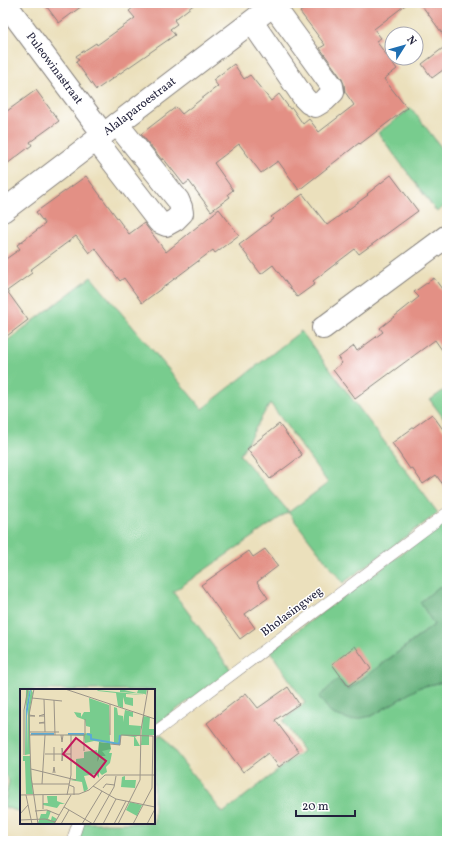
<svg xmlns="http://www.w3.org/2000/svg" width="450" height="844" font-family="Vollkorn,serif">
	<rect width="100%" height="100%" fill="#fff"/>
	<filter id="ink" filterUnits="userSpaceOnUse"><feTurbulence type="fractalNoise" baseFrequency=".025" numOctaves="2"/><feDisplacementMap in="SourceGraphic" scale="8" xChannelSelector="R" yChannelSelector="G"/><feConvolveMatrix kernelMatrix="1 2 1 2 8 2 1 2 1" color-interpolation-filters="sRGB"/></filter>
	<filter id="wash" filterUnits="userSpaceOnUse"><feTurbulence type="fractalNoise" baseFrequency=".012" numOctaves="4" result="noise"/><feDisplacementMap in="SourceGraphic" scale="16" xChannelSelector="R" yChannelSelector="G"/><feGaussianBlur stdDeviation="0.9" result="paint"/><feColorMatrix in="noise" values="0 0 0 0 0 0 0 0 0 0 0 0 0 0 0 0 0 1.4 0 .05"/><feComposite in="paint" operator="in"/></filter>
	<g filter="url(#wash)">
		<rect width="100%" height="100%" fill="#ebe0bc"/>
		<g fill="#78cc8e" stroke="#4d7764" fill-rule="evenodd">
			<polygon points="411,108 447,155 447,204 437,212 378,133"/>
			<path d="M91 277 202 409 301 331 438 513 343 583 288 512 173 592 231 670 154 726V690H21V812L4 807 9 781 3 772V344ZM270 403 328 483 289 512 240 455Z"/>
			<polygon points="447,388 447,423 430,400"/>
			<polygon points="447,520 447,595 439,586 434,625 347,690 319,697 372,716 420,687 443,682 447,684 447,841 78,841 83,823 154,823 154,739 161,734 223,813 303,751 283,721 305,703 270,651"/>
		</g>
		<polygon fill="#62b079" stroke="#42695a" points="440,586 447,595 447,684 443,682 420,687 372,716 351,720 332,714 319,697 338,679 348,690 434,625 420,602"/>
		<g id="blocks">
			<g fill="#e39085">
				<polygon points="44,3 86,3 59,23"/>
				<polygon points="139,3 196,3 174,20 177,24 170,29 175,35 96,90 76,62 79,60 76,56 96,43 97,45 135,18 129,11"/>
				<polygon points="311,3 408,3 374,29 381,38 376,41 397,69 384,79 407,108 360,144 359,143 299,190 278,161 261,173 239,144 214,163 233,190 228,194 230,197 211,211 189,181 184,185 163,158 162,160 141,134 176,107 182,114 218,86 213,80 234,64 244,79 250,75 271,101 279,94 290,109 292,108 303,124 309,119 319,132 354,105 345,92 344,84 342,79 320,48 325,45 300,12"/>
				<polygon points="420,3 447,3 447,40"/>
				<polygon points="447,45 447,67 432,78 422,64"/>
				<polygon points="36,90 59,121 30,142 32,145 3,167 3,114"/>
				<polygon points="391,175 418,211 359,254 355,249 313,281 315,284 297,297 273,265 261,274 239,245 273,219 271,217 303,194 327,225 368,195 367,194"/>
				<polygon points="86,176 129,234 144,223 166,252 219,209 239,235 215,253 213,250 142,303 124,278 120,281 95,248 89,253 76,236 30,270 32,273 7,291 28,320 3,339 3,261 20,249 17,245 45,224 36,212"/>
				<polygon points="434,278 447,296 447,357 435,340 355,399 333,370 342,363 338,358 354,346 357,351 383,332 380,328 419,297 414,292"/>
				<polygon points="432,414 447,435 447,490 436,475 423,484 412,468 410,469 392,443"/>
				<polygon points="279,424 302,455 270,479 247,449"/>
				<polygon points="265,549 278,566 257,582 268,598 245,614 255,628 240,639 201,585 249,551 253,557"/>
				<polygon points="355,646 371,669 348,686 332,664"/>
				<polygon points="288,687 299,704 275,720 299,752 279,767 268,753 243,772 207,723 246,693 258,708"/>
			</g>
		</g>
	</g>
	<g filter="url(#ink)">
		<use href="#blocks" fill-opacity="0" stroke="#86817c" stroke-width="1"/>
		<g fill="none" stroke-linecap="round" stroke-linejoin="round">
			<g stroke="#86817c" stroke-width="12">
				<g id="service">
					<polyline points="154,733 447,513"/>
					<polyline points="72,841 78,823"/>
				</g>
			</g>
			<g stroke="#86817c" stroke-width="24">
				<g id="minor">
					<path id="s1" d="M5 3 103 134"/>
					<polyline points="252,22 304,98 309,103 315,106 325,100 333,92 332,86 273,5"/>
					<polyline points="96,140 159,222 166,225 175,220 182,213 181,207 178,200 117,124"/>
					<path id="s2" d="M3 211 276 3"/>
					<polyline points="323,328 447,236"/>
				</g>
			</g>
			<use href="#service" stroke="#fff" stroke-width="11"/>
			<use href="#minor" stroke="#fff" stroke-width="22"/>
		</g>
	</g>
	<g text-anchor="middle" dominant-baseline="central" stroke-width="3" stroke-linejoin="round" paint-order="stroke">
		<g font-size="12" fill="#22223b" stroke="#fff">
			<text stroke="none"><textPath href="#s1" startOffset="82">Puleowinastraat</textPath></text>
			<text stroke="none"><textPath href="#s2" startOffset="172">Alalaparoestraat</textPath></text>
			<text transform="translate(292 612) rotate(-37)">Bholasingweg</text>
		</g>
	</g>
	<g transform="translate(20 689)">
		<rect width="135" height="135" fill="#ebe0bc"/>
		<path d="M6 0 10 2 6 20 7 63 8 20 11 0 13 4 10 19V65L5 66ZM100 0 117 4 118 1 127 0 126 6 106 5V8L113 9V17L105 15 103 8V19L98 17 96 4 78 2 77 1 125 6 126 5 100 3ZM69 9 89 16 90 53H94V18L97 19 98 26 103 27V33L105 21 113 23V28L109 27V36L121 37 120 46 115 48 120 57H114V48L100 46 98 55 74 52 65 54 64 47 44 46 70 44V38L66 37 65 31 57 28 54 23 61 24V28L64 23H70ZM123 27 130 28 129 40H135V46H129V56H121ZM86 59 91 60 89 64H92L90 74 86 78 87 83 82 86 79 83V89L76 85 64 87 68 100 64 103 62 93 50 91 56 90V70L64 69V63L77 61 80 71V68L86 67 79 62ZM3 67H10L13 105H6L5 72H3ZM105 87V91H116L115 99 101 98 102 88ZM27 107H37V112L45 115H40L37 119 23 116V114H28ZM110 113 122 116 117 127 106 121ZM27 121 31 122 28 130 31 131 32 127 37 130 34 135 18 134 21 125H26Z" fill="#78cc8e"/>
		<path d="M79 53 90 54 91 60 82 62 86 67 80 68 77 73Z" fill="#62b079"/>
		<path d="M10 0H11L7 27V64L6 20Z" fill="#5baad5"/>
		<path fill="none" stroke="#5baad5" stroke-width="2" d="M11 45H34M48 45H64M67 45 71 46V50L99 55 100 46"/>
		<path fill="none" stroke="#9b9488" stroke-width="1" d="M14 0 9 26 11 87 18 135M45 0 135 30M12 9 42 12M24 10 25 43M34 11 35 46M25 25 19 27H25M9 26 15 27H9M25 33 19 34H25M10 43H39M10 46H65V30M41 46 42 53 43 46M90 46V15M90 55 100 56 101 46 133 47 132 99 113 135M42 59 43 65 42 72ZM64 62V46M25 65H51M4 66V21L8 0M34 72V58M11 80 56 91M33 84 34 78 35 84M12 95H49M22 95 25 46M49 96 54 98V106M73 97 96 110 135 118M83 99 86 95 95 96M0 106 59 105 69 101 85 86H134M6 106 12 135M47 106 51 86V46M44 118 73 135M23 120V106M15 122 27 121 39 126M0 125 8 116M0 131 25 130 35 133M34 135 51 106M41 135 49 121M62 135 82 102M73 135 94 98 96 87M83 135 96 110M94 135 106 112M98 135 120 91 121 41 128 0M127 135 135 120"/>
		<path fill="#c2185b" fill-opacity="0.15" stroke="#c2185b" stroke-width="2" d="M56 49 86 72 74 88 43 65Z"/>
		<rect width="135" height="135" fill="none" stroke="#22223b" stroke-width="2"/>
	</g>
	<rect width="450" height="844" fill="none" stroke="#fff" stroke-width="16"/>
	<g transform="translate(404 46) rotate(53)"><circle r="19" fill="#ffffff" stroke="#a7a7b1"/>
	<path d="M0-3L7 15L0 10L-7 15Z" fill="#1f6fb2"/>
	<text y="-6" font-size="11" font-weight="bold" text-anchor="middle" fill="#22223b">N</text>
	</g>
	<path d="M296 810v6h59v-6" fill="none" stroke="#22223b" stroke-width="2"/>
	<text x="302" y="810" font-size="12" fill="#22223b" stroke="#ffffff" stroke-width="3" paint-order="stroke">20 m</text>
</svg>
